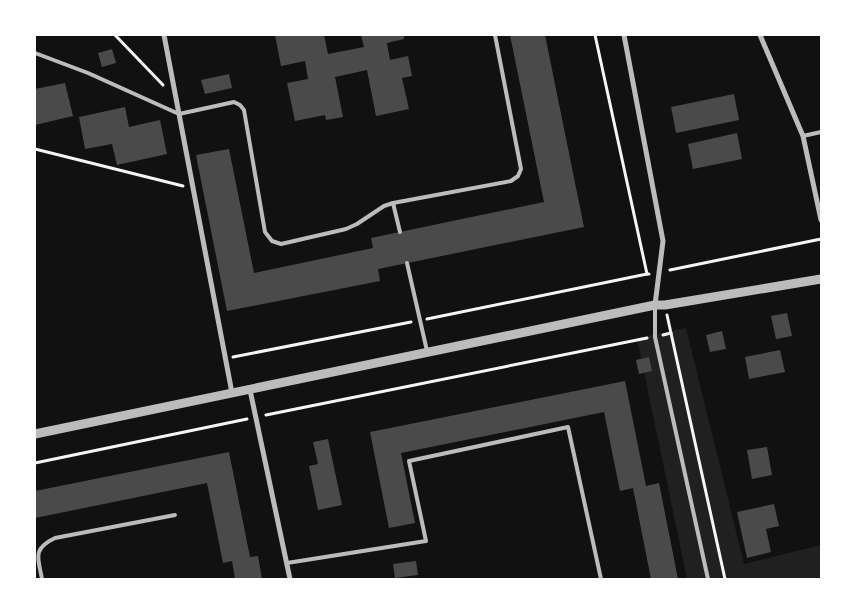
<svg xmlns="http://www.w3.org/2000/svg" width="856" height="614" font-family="Mulish,sans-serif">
	<rect width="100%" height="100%" fill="#111"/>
	<polygon fill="#202020" points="686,328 744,564 821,545 821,579 687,579 637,338"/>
	<g fill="#4a4a4a">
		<polygon points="275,35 324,35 328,54 364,47 361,35 404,35 404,39 387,43 390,60 408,56 412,76 402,78 409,109 376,116 367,70 335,77 343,117 326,120 325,115 295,121 287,83 308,79 305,61 281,66"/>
		<polygon points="510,35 545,35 584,227 378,269 380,281 227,311 196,155 229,149 254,273 373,248 371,238 544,202"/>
		<polygon points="112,49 116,63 102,67 98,53"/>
		<polygon points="229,74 232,88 205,94 201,80"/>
		<polygon points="65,83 73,116 35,125 35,89"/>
		<polygon points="734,94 739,120 676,133 671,107"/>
		<polygon points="125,107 129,127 160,120 167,154 117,165 112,144 85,149 79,117"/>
		<polygon points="737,133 742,159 693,169 688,144"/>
		<polygon points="787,313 792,336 776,339 771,316"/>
		<polygon points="722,331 726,349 710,352 706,335"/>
		<polygon points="780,350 785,372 749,379 745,357"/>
		<polygon points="649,357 652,371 639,374 636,360"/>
		<polygon points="625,381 646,486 659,483 678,579 651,579 633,488 620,491 604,412 401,453 415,523 389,528 370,432"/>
		<polygon points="328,439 342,505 318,510 309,466 318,464 313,442"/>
		<polygon points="767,447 772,475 752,479 747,450"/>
		<polygon points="229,452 250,557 258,556 262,579 235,579 232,561 223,563 207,483 35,518 35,491"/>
		<polygon points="774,504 779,526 766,529 771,552 747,558 737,512"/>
		<polygon points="416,561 418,575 395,578 393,564"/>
	</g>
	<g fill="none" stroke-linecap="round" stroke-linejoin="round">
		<g stroke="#f5f5f5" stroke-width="3">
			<polyline points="115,35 163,85"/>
			<polyline points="595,35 647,274 649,274"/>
			<polyline points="35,149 183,186"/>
			<polyline points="670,270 821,239"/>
			<polyline points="667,315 725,579"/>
			<polyline points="427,319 647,274"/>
			<polyline points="663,335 671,333"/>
			<polyline points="233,357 411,322"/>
			<polyline points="266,415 647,338"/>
			<polyline points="35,463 247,419"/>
		</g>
		<g stroke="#bcbcbc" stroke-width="4">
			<polyline points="35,53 88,73 179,114 234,102 240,105 244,110 265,232 272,241 281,244 346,229 357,224 384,206 393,203 511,181 518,176 521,169 495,35"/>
			<polyline points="803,136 821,132"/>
			<polyline points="393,203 400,232"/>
			<polyline points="407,263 427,351"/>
			<polyline points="655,305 655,337 708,579"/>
			<polyline points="287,563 426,541 409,461 568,427 601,579"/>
			<path d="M42 579C38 558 32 549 55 538L175 515"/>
		</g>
		<g stroke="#bcbcbc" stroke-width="5">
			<polyline points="164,35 232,393"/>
			<polyline points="624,35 663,241 655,305"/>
			<polyline points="760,35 803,136 821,220"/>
			<polyline points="250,390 290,579"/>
		</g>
		<polyline stroke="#bcbcbc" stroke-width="9" points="35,434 655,305 665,305 821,279"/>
	</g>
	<rect width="856" height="614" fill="none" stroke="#ffffff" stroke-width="72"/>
</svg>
